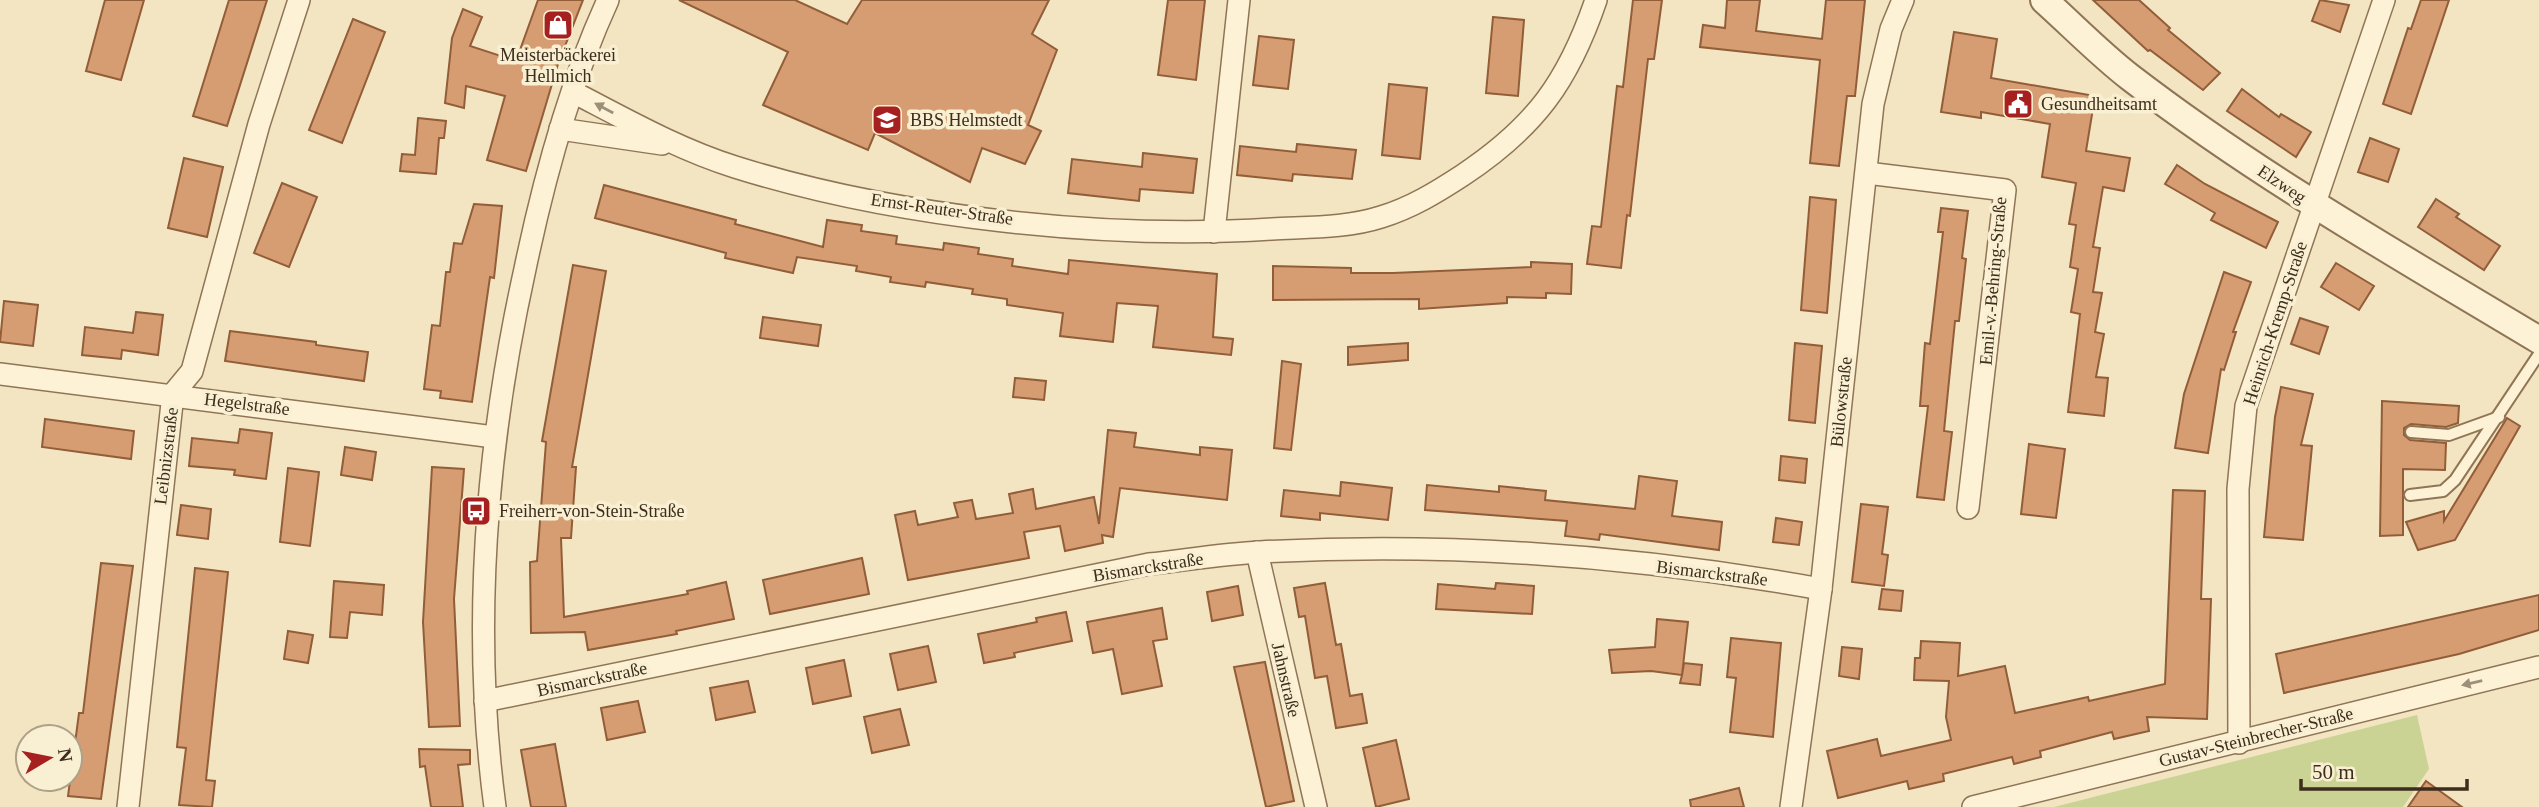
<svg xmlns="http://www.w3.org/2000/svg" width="2539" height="807" font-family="Georgia,serif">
	<rect width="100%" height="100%" fill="#f3e5c2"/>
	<polygon fill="#cbd394" points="2417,715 2429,769 2403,807 2054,807"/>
	<g fill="#d69d73" stroke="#925d39" stroke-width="2">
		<polygon points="105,0 144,0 121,80 86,71"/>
		<polygon points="229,0 267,0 227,126 193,116"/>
		<polygon points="538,0 583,0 558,64 526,171 487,160 505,96 466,86 464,108 445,103 452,38 463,9 482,17 470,46 516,61"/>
		<polygon points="679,0 795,0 847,24 862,0 1049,0 1032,34 1057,50 1028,125 1041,131 1025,164 982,148 970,182 875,133 868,150 763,105 788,52"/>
		<polygon points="1168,0 1205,0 1196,80 1158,75"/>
		<polygon points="1633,0 1662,0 1654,59 1648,59 1630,216 1627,215 1621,268 1587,264 1592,226 1601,227 1617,86 1623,87"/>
		<polygon points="1727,0 1760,0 1756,31 1822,39 1826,0 1865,0 1855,96 1847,96 1839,166 1810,163 1820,60 1700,47 1703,25 1725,28"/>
		<polygon points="2093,0 2139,0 2170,28 2168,30 2220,73 2203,90 2150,50 2148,51"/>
		<polygon points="2320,0 2349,5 2340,32 2312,21"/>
		<polygon points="2421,0 2449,0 2411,114 2383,104 2408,28 2411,29"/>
		<polygon points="1493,17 1524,20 1518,96 1486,93"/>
		<polygon points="353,19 385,32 342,143 309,130"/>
		<polygon points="1954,32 1997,39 1991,78 2095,96 2086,151 2130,158 2124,191 2103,187 2093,247 2100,248 2093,292 2102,293 2095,332 2104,334 2096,377 2108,378 2104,416 2068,412 2080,314 2071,312 2078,269 2070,267 2076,225 2069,224 2076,183 2042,177 2050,124 1981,112 1981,118 1941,112"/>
		<polygon points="1259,36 1294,40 1288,89 1253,85"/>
		<polygon points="1389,84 1427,88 1420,159 1382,155"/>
		<polygon points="2242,89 2279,117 2281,114 2311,132 2296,157 2227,111"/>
		<polygon points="418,118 446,121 444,138 439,138 436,174 400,171 402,154 415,155"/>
		<polygon points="2370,138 2399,149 2388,182 2358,172"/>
		<polygon points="1297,144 1356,150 1352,179 1293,174 1292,181 1237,175 1240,146 1296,152"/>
		<polygon points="1143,153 1197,159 1193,193 1140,189 1139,201 1068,193 1072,159 1142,167"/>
		<polygon points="184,158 223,167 207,237 168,228"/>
		<polygon points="2177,165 2205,184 2278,222 2266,248 2211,220 2215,213 2165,184"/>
		<polygon points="282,183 317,197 289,267 254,253"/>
		<polygon points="604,185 736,220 735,224 823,247 827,220 862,225 861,231 897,236 896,244 943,250 944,243 979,248 978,254 1013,259 1012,266 1068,274 1069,260 1217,274 1213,337 1233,339 1231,355 1153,347 1158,306 1117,303 1113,342 1060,336 1063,313 1007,305 1007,299 972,294 973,289 926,282 925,287 890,282 891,277 856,271 857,266 797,257 793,273 725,258 726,253 595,218"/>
		<polygon points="1810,197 1836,200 1827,313 1801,310"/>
		<polygon points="2436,199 2459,214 2456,217 2500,246 2484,270 2418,227"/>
		<polygon points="474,204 502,206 494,278 490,277 472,402 440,398 441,391 424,389 432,325 440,326 446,272 450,272 454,243 462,244"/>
		<polygon points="1941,208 1968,211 1962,258 1966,259 1959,321 1955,321 1944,431 1952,432 1944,500 1917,497 1928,406 1920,406 1925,343 1930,344 1943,232 1938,232"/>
		<polygon points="1531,262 1572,264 1571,294 1546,293 1546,298 1507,297 1507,303 1419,309 1419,299 1273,300 1273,266 1351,268 1351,273 1393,273 1531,267"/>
		<polygon points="2336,263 2374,286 2359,310 2321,287"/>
		<polygon points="573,265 606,271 572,467 576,467 571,538 561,538 564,617 688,594 687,591 726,582 734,619 676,631 677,634 588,650 585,632 531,633 530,562 537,561 546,442 542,441"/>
		<polygon points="2224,272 2251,282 2233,332 2236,332 2224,370 2221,369 2208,453 2175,448 2184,394"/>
		<polygon points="4,301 38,305 33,346 0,342"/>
		<polygon points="136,312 163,315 158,355 122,350 121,359 82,355 85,327 133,333"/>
		<polygon points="763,317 821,325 818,346 760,338"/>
		<polygon points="2300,318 2328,327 2319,354 2291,344"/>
		<polygon points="230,331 316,342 316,345 368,352 364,381 225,361"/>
		<polygon points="1408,343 1408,360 1348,365 1348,347"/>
		<polygon points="1795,343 1822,346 1815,423 1789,420"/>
		<polygon points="1282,361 1301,364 1291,450 1274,448"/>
		<polygon points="1015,378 1046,381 1044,400 1013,397"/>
		<polygon points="2281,387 2313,394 2301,445 2312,446 2303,540 2264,537 2275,417"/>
		<polygon points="2382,401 2459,406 2458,423 2446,427 2411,424 2404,428 2404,435 2410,440 2446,443 2445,470 2403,469 2403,535 2380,536"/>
		<polygon points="2507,418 2520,426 2455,540 2418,550 2406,522 2444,511 2444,521"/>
		<polygon points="45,419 134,431 131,459 42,447"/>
		<polygon points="240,429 272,433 266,479 234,475 235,470 189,466 192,438 238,443"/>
		<polygon points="1108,430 1136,433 1134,447 1200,455 1200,447 1232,450 1227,500 1120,488 1113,537 1102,535 1103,543 1065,551 1060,526 1024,532 1029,558 908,580 895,515 915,511 918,525 958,517 954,503 972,500 976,519 1013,513 1009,494 1033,489 1036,509 1094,497 1099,524"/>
		<polygon points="2029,444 2065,449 2056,518 2021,514"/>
		<polygon points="345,447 376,452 372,480 341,475"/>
		<polygon points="1781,456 1807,459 1805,483 1779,480"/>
		<polygon points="432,467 464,469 454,599 460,726 429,727 423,622"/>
		<polygon points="288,468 319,472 310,546 280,542"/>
		<polygon points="1639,476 1677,481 1672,516 1722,522 1719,550 1600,534 1599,540 1565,536 1567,521 1425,510 1427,485 1499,492 1499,486 1546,491 1545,500 1635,509"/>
		<polygon points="1341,482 1392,488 1388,520 1320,513 1320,520 1281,516 1284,490 1340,496"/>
		<polygon points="2173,490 2205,491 2201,599 2211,599 2207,719 2147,717 2149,731 2114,739 2112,732 2040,751 2041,757 2014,764 2012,757 1943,774 1944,781 1909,789 1907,781 1838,798 1827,751 1877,739 1881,756 1951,740 1946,717 1949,681 1914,680 1915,658 1920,658 1921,641 1960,643 1958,676 2005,666 2015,713 2088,697 2089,701 2165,684"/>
		<polygon points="1861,504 1888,507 1882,554 1888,555 1884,586 1852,582"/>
		<polygon points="181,505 211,509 208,539 177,535"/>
		<polygon points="1776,518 1802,522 1799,545 1773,542"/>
		<polygon points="862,558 869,594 770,614 763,580"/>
		<polygon points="101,563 133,566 101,799 68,796 79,713 83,713"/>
		<polygon points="195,568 228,572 206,780 215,781 212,807 179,805 186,748 177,747"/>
		<polygon points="334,581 384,585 382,615 350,612 347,638 330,637"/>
		<polygon points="1325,583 1336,645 1341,644 1350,696 1362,694 1367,723 1336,728 1327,676 1315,678 1305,616 1299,617 1294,588"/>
		<polygon points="1496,583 1534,586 1532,614 1436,609 1438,584 1495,589"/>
		<polygon points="1238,586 1243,615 1212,621 1207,592"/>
		<polygon points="1882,589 1903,591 1901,611 1879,609"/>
		<polygon points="2539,595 2539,630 2459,654 2284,693 2276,654"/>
		<polygon points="1162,608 1167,639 1153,641 1162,686 1122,694 1113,649 1093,653 1087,622"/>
		<polygon points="1066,612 1072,641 1014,653 1015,657 984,663 978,634 1037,622 1036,618"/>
		<polygon points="1657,619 1688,622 1682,675 1684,663 1702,665 1700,685 1680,683 1682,675 1651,671 1612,673 1609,650 1655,647"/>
		<polygon points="288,631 313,635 308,663 284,659"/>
		<polygon points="1731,638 1781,643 1773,737 1730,732 1736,678 1727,677"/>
		<polygon points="928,646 936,682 898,690 890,654"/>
		<polygon points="1842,647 1862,649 1859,679 1839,676"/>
		<polygon points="844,660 851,696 813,704 806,668"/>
		<polygon points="1265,662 1294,801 1266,807 1234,667"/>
		<polygon points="748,681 755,712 716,720 710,688"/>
		<polygon points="638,701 645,732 607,740 601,708"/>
		<polygon points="900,709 909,745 872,753 864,717"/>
		<polygon points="1396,740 1409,799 1376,807 1363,748"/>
		<polygon points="555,744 566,807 531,807 521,750"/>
		<polygon points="419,749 470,750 470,764 458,765 463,807 431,807 425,766 420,767"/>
		<polygon points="2426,781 2462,807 2408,807"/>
		<polygon points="1739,788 1744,807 1691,807 1690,800"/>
	</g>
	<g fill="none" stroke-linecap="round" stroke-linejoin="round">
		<g stroke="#8f7556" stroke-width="14">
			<g id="service">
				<polyline points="2411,432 2449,435 2499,417"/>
				<polyline points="2410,495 2443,491 2455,480 2539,354"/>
			</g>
		</g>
		<g stroke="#8f7556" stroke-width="24">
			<g id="minor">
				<path d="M573 92C627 120 678 149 735 167 894 217 1107 240 1272 229 1308 227 1347 228 1381 217 1411 208 1437 192 1463 175 1535 127 1568 82 1596 0"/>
				<polyline points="560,129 662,144"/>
				<polyline points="1867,173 2005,190 1968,508"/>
				<polyline points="1214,232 1239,0"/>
				<polyline points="0,374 494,437"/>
				<polyline points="1257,552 1316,807"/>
				<path d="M485 701 1149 564C1186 560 1223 554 1260 552 1446 542 1638 556 1821 589"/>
				<polyline points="2239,743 2238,489 2246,406 2384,0"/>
				<polyline points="128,807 173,394 192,371 259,124 299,0"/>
				<path d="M495 807C471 627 486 446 525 269 544 178 569 85 608 0"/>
				<polyline points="1791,807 1821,589 1873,104 1891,29 1903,0"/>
				<polyline points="1973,807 2539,667"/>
			</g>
		</g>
		<g stroke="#8f7556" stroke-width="30">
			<path id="tertiary" d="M2044 0C2073 26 2101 55 2131 78 2260 177 2401 257 2539 340"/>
		</g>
		<use href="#service" stroke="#fdf2d6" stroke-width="10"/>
		<use href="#minor" stroke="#fdf2d6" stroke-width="21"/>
		<use href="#tertiary" stroke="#fdf2d6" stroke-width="26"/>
	</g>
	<defs><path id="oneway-solid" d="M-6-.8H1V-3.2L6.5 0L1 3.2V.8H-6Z" transform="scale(1.75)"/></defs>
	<g fill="#9d9079">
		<use href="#oneway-solid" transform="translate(604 108) rotate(-152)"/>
		<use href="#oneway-solid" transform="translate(2472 683) rotate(167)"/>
	</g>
	<defs>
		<g id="shop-square" transform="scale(1.575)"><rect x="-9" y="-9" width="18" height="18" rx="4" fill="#a6201f" stroke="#f9efd2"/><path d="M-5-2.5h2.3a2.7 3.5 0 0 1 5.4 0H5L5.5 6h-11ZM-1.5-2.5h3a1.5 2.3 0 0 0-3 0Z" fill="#fff"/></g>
		<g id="civic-square" transform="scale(1.575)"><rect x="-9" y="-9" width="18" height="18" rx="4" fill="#a6201f" stroke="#f9efd2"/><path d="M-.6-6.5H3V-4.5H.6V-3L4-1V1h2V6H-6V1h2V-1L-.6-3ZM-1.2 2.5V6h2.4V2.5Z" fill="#fff"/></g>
		<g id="school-square" transform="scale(1.575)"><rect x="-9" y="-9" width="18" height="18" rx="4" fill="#a6201f" stroke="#f9efd2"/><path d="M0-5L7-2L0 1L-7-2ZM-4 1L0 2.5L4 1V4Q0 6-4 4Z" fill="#fff"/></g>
		<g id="bus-square" transform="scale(1.575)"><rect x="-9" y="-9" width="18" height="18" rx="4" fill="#a6201f" stroke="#f9efd2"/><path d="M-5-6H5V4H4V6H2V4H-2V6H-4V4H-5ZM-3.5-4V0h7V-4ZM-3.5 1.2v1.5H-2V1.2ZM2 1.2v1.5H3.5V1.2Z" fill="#fff"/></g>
	</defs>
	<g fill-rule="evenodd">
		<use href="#shop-square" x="558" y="25"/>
		<use href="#civic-square" x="2018" y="104"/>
		<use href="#school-square" x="887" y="120"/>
		<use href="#bus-square" x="476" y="511"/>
	</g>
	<g text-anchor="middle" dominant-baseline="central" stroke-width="7" stroke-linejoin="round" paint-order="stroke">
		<g font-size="18" fill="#3d2d1c" stroke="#f9efd2" text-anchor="start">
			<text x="558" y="55" text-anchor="middle">Meisterbäckerei<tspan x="558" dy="21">Hellmich</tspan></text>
			<text x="2041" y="104">Gesundheitsamt</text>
			<text x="910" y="120">BBS Helmstedt</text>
			<text x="499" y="511">Freiherr-von-Stein-Straße</text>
		</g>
		<g font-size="18" fill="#3d2d1c" stroke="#f9efd2">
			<text transform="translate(2282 184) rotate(34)">Elzweg</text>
			<text transform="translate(942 209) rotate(8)">Ernst-Reuter-Straße</text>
			<text transform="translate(1993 281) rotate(-85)">Emil-v.-Behring-Straße</text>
			<text transform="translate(2275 323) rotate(-72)">Heinrich-Kremp-Straße</text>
			<text transform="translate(1841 402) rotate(-84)">Bülowstraße</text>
			<text transform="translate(247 404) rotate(7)">Hegelstraße</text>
			<text transform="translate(166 456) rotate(-83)">Leibnizstraße</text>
			<text transform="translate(1148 567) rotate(-9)">Bismarckstraße</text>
			<text transform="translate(1712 573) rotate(7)">Bismarckstraße</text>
			<text transform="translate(592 679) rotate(-12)">Bismarckstraße</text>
			<text transform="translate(1286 680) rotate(77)">Jahnstraße</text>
			<text transform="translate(2256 737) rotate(-14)">Gustav-Steinbrecher-Straße</text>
		</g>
	</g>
	<g transform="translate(49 758) rotate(80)"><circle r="33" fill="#f9efd2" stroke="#aea189" stroke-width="2"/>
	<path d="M0-5L12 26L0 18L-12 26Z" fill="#a6201f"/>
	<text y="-10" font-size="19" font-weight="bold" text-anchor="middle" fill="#3d2d1c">N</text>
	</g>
	<path d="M2301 779v10h166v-10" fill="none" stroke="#3d2d1c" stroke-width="3.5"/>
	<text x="2312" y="779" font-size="21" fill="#3d2d1c" stroke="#f9efd2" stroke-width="5" paint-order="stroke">50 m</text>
</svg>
